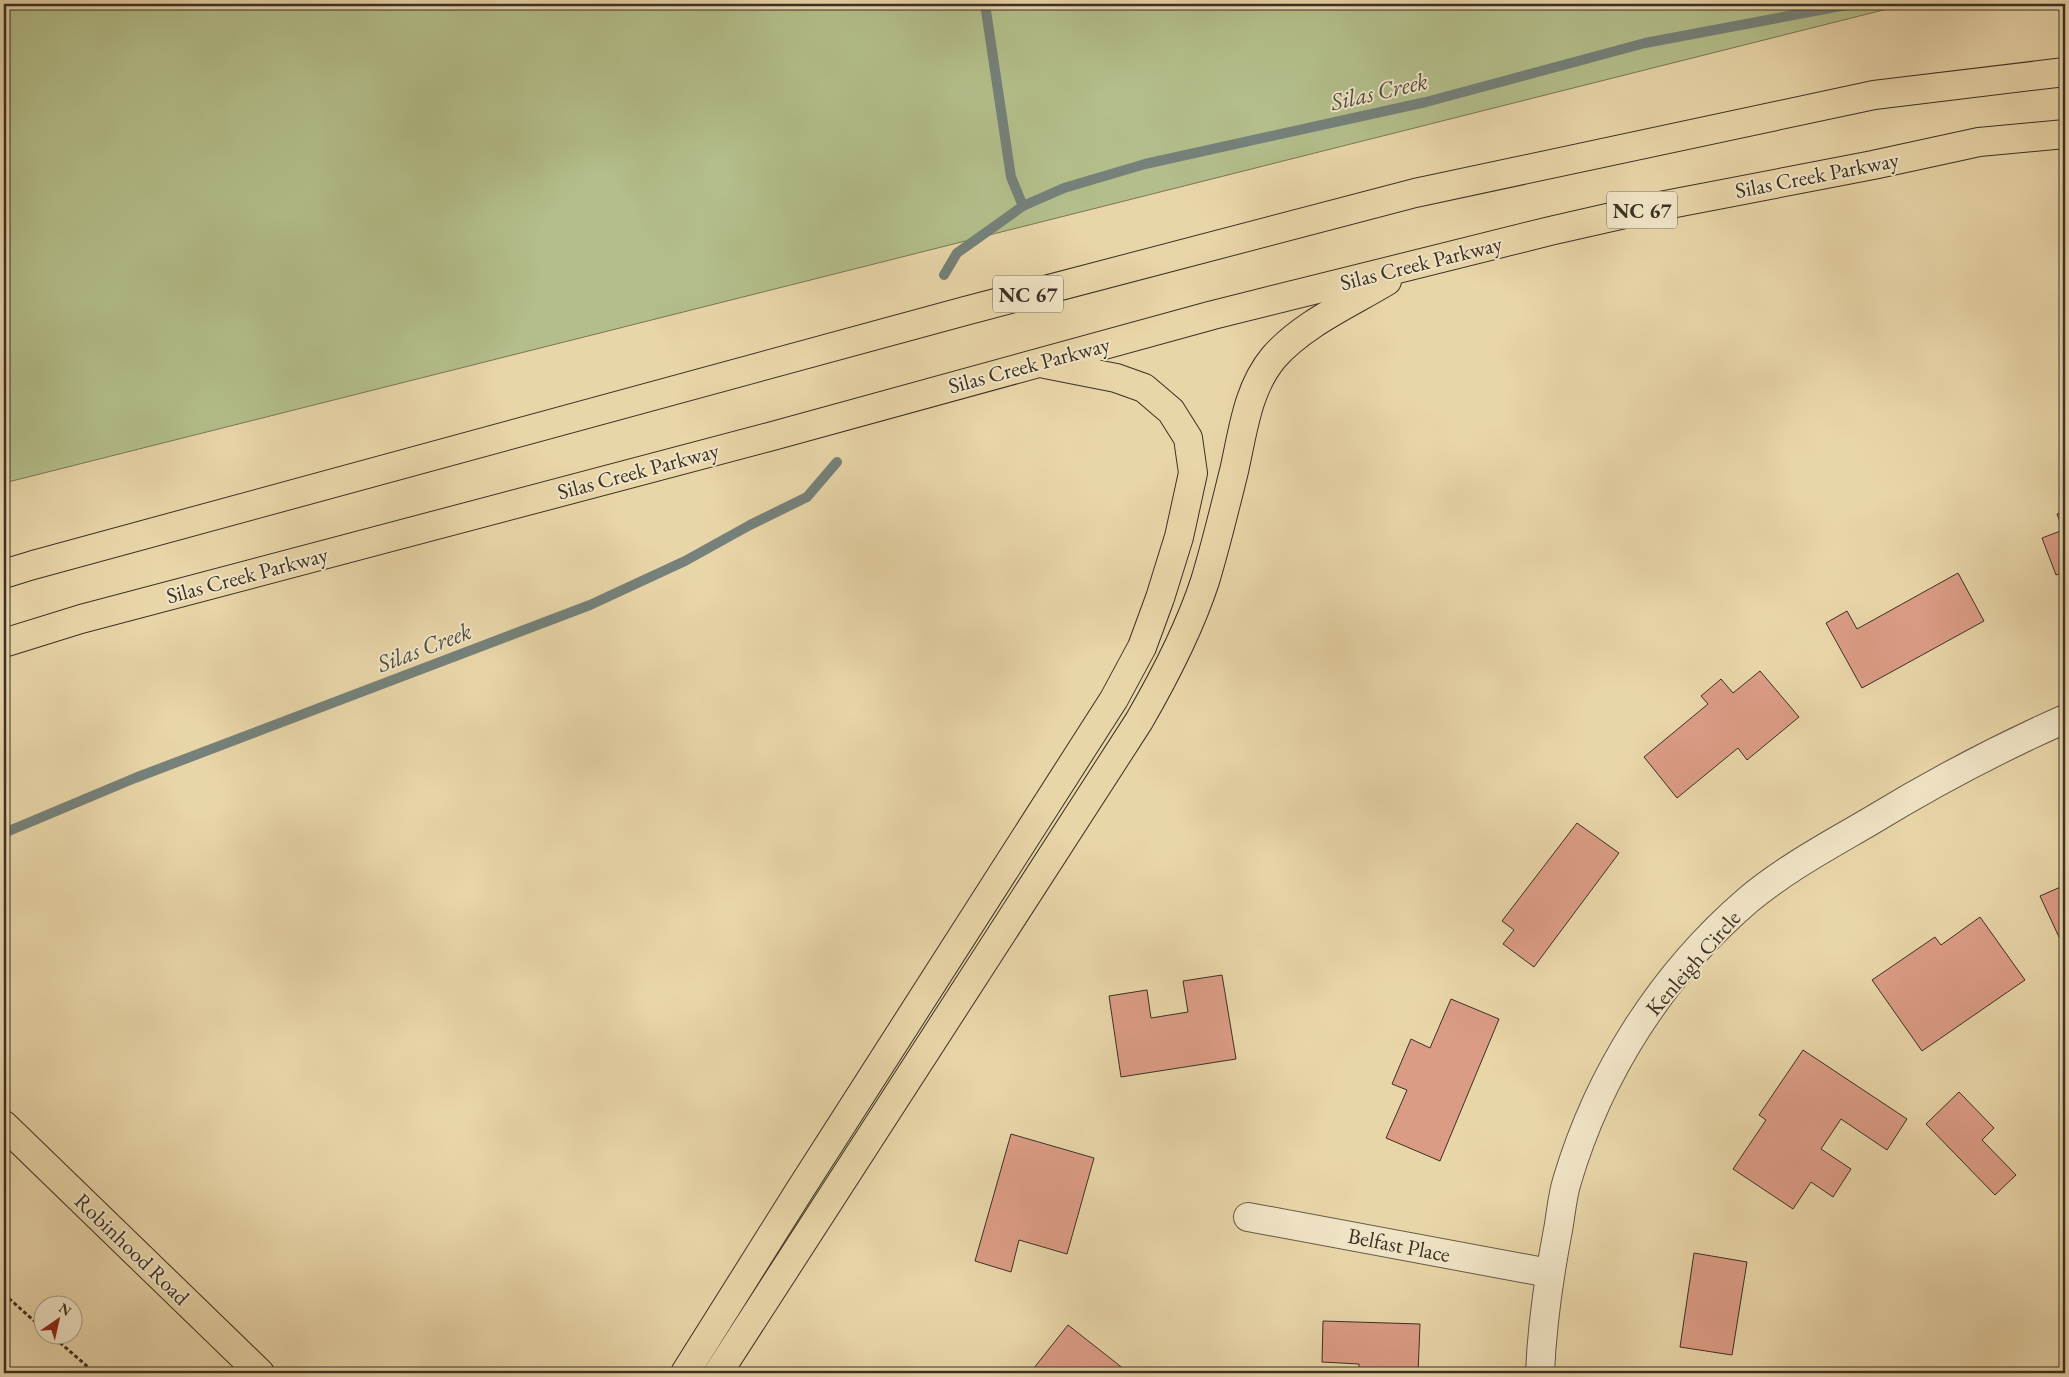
<svg xmlns="http://www.w3.org/2000/svg" width="2069" height="1377" font-family="'EB Garamond',serif">
	<rect width="100%" height="100%" fill="#e8d5a8"/>
	<filter id="stains"><feTurbulence type="fractalNoise" baseFrequency=".004" numOctaves="4"/><feColorMatrix values="0 0 0 0 .2 0 0 0 0 .09 0 0 0 0 .02 0 0 0 .5 -.17"/></filter>
	<radialGradient id="worn" r=".72"><stop offset=".6" stop-color="#630" stop-opacity="0"/><stop offset="1" stop-color="#630" stop-opacity=".3"/></radialGradient>
	<polygon fill="#b3be8a" stroke="#777857" points="4,4 1907,4 4,483"/>
	<g fill="none" stroke-linecap="round" stroke-linejoin="round">
		<g stroke="#75817a" stroke-width="10">
			<polyline points="985,4 1011,177 1023,206"/>
			<polyline points="944,275 957,253 1023,206 1064,188 1145,164 1426,102 1645,43 1852,4"/>
			<polyline points="4,833 135,778 590,605 685,561 750,525 807,497 837,462"/>
		</g>
	</g>
	<g fill="#db9c85" stroke="#3b3124">
		<polygon points="2065,511 2065,572 2056,575 2042,538 2063,530 2057,514"/>
		<polygon points="1958,573 1984,621 1862,688 1826,623 1847,611 1857,629"/>
		<polygon points="1760,671 1799,717 1747,760 1738,748 1677,798 1644,757 1708,704 1701,696 1721,679 1733,693"/>
		<polygon points="1577,823 1619,853 1534,967 1503,944 1514,930 1502,921"/>
		<polygon points="2065,885 2065,950 2040,896"/>
		<polygon points="1980,917 2025,980 1922,1051 1872,980 1935,937 1941,945"/>
		<polygon points="1222,975 1236,1059 1121,1077 1109,996 1147,990 1151,1018 1188,1012 1183,981"/>
		<polygon points="1451,999 1499,1019 1440,1161 1386,1138 1407,1090 1392,1084 1411,1039 1430,1048"/>
		<polygon points="1803,1050 1907,1119 1887,1150 1841,1119 1821,1149 1851,1169 1833,1197 1811,1182 1793,1209 1733,1169 1766,1120 1759,1115"/>
		<polygon points="1959,1092 1994,1128 1982,1140 2016,1175 1995,1195 1926,1124"/>
		<polygon points="1011,1134 1094,1158 1067,1254 1019,1240 1011,1272 975,1261"/>
		<polygon points="1694,1253 1747,1262 1732,1355 1680,1347"/>
		<polygon points="1323,1321 1420,1324 1418,1373 1359,1373 1359,1364 1322,1362"/>
		<polygon points="1068,1325 1129,1373 1030,1373"/>
	</g>
	<g fill="none" stroke-linecap="round" stroke-linejoin="round">
		<g stroke="#665a45" stroke-width="30">
			<g id="minor">
				<polyline points="1248,1217 1549,1273"/>
				<path d="M1540 1373C1542 1325 1549 1277 1558 1230 1561 1214 1562 1197 1567 1181 1599 1073 1662 974 1748 900 1785 869 1828 846 1869 822 1933 783 1997 749 2065 719"/>
			</g>
		</g>
		<g stroke="#3b3124" stroke-width="30">
			<g id="primary">
				<polyline points="4,574 33,565 965,311 1415,193 1874,95 2065,72"/>
				<polyline points="4,643 81,619 769,437 1213,315 1550,231 1660,206 1873,165 1979,142 2065,134"/>
				<polyline points="4,1125 260,1373"/>
				<polyline points="685,1373 798,1193 1114,699 1142,647 1160,598 1179,537 1193,473 1188,438 1171,411 1144,388 1116,378 1045,364"/>
				<path d="M718 1373 1139 721C1165 676 1189 630 1205 581 1216 545 1225 507 1234 471 1243 432 1247 389 1274 357 1303 324 1349 304 1387 281"/>
			</g>
		</g>
		<g stroke="#3b3124" stroke-width="3" stroke-dasharray="4 2.5" stroke-linecap="butt">
			<polyline points="4,1294 42,1328"/>
			<polyline points="50,1334 95,1373"/>
		</g>
		<use href="#minor" stroke="#f0e4c6" stroke-width="28"/>
		<use href="#primary" stroke="#e8d5a8" stroke-width="28"/>
	</g>
	<g text-anchor="middle" dominant-baseline="central" stroke-width="4" stroke-linejoin="round" paint-order="stroke">
		<g fill="#f0e4c6" stroke="#716755" stroke-width="1">
			<rect x="1607" y="191.5" width="70" height="37" rx="4"/>
			<rect x="993" y="275.5" width="70" height="37" rx="4"/>
		</g>
		<g font-size="21" font-weight="bold" fill="#3b3124">
			<text x="1642" y="210">NC 67</text>
			<text x="1028" y="294">NC 67</text>
		</g>
		<g font-size="22" fill="#3b3124" stroke="#f0e4c6">
			<text transform="translate(1817 175) rotate(-11)">Silas Creek Parkway</text>
			<text transform="translate(1421 263) rotate(-14)">Silas Creek Parkway</text>
			<text transform="translate(1029 365) rotate(-15)">Silas Creek Parkway</text>
			<text transform="translate(638 471) rotate(-15)">Silas Creek Parkway</text>
			<text transform="translate(247 575) rotate(-15)">Silas Creek Parkway</text>
			<text transform="translate(1693 963) rotate(-49)">Kenleigh Circle</text>
			<text transform="translate(1399 1245) rotate(11)">Belfast Place</text>
			<text transform="translate(132 1249) rotate(44)">Robinhood Road</text>
		</g>
		<g font-size="24" font-style="italic" fill="#4e4c41" stroke="#f0e4c6">
			<text transform="translate(1379 91) rotate(-13)">Silas Creek</text>
			<text transform="translate(424 647) rotate(-21)">Silas Creek</text>
		</g>
	</g>
	<rect width="2069" height="1377" fill="none" stroke="#e8d5a8" stroke-width="20"/>
	<rect x="5" y="5" width="2059" height="1367" fill="none" stroke="#3b3124" stroke-width="2.5"/>
	<rect x="10" y="10" width="2049" height="1357" fill="none" stroke="#3b3124"/>
	<g transform="translate(58 1320) rotate(34)"><circle r="24" fill="#f0e4c6" stroke="#a89c85"/>
	<path d="M0-4L9 19L0 12L-9 19Z" fill="#8f2418"/>
	<text y="-8" font-size="14" font-weight="bold" text-anchor="middle" fill="#3b3124">N</text>
	</g>
	<rect width="100%" height="100%" filter="url(#stains)"/>
	<rect width="100%" height="100%" fill="url(#worn)"/>
</svg>
